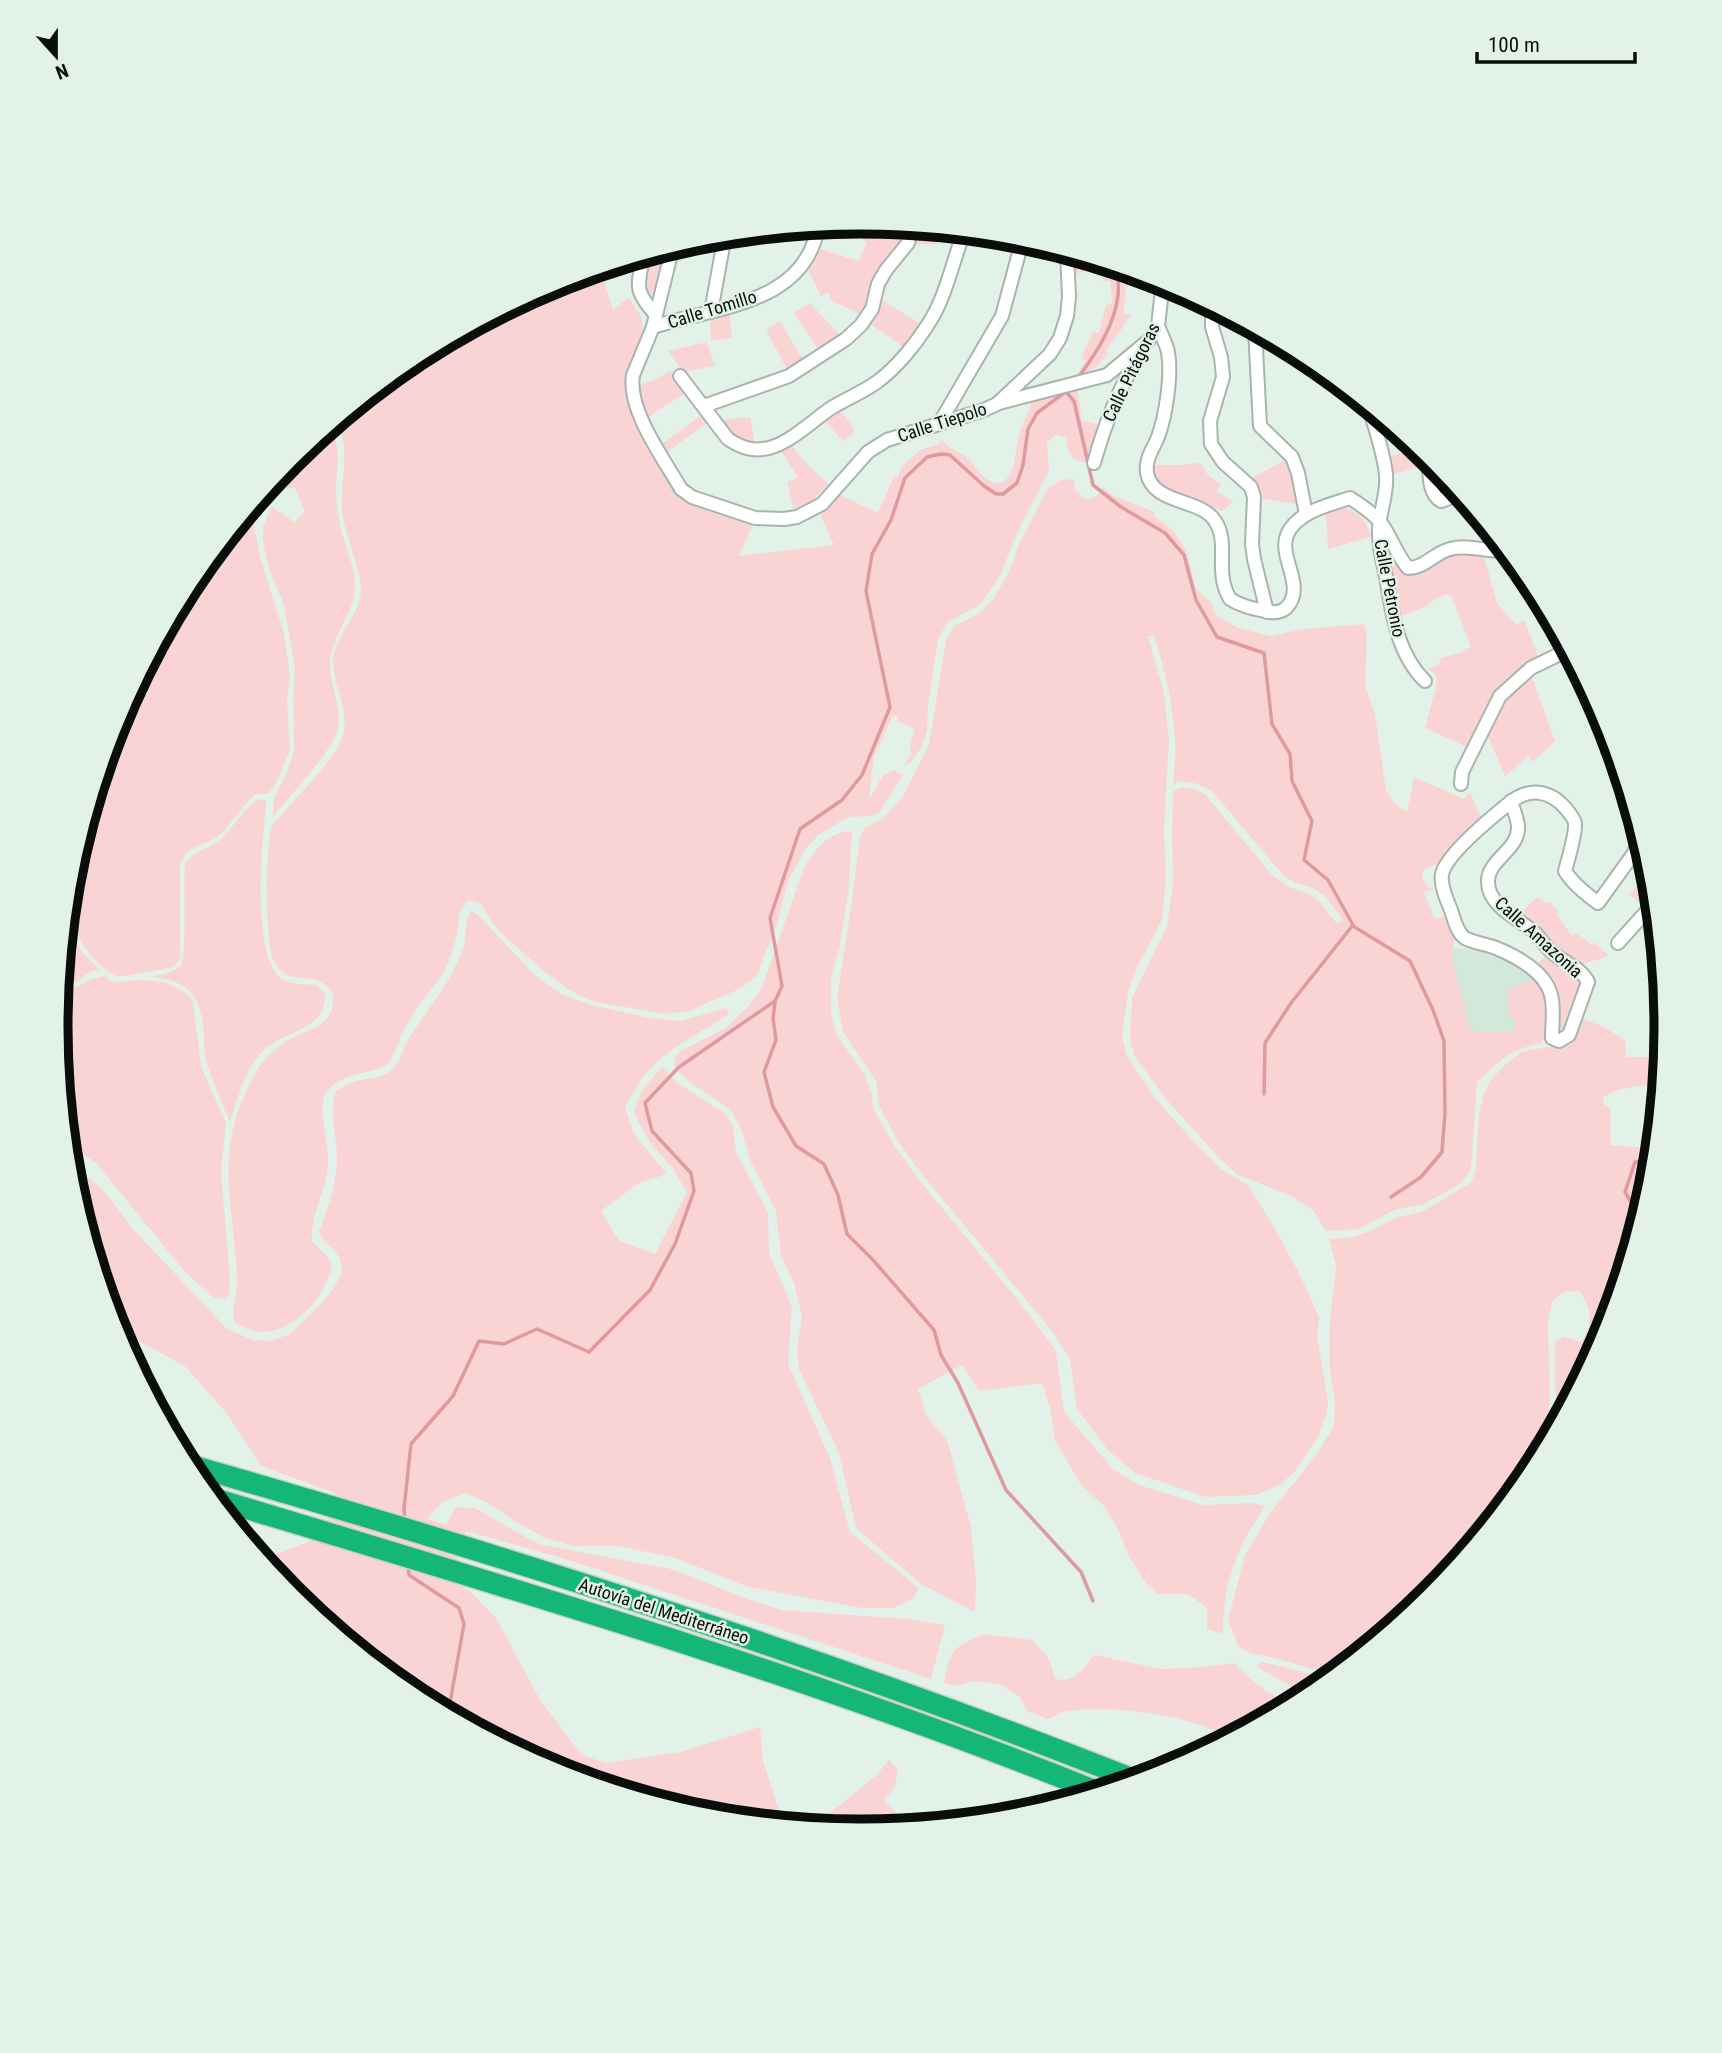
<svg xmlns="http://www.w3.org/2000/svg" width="1722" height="2053" font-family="'Roboto Condensed',sans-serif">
	<rect width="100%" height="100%" fill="#e3f2e9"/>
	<polygon fill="#d2e8da" points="1454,948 1472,950 1472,948 1483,949 1513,961 1532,975 1541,986 1546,1032 1474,1032 1469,1027 1456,978 1452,956"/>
	<g fill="#fad4d5">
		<path d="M865 222 906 228C899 248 887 254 877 271 869 284 868 301 862 315L832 301 828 292 821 296 808 270 813 264 820 249 859 261 867 242 862 239Z"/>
		<polygon points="916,227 938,229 937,244 912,245"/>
		<polygon points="666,248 657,289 652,294 646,293 642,286 649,254"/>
		<path d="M1073 254 1127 270 1124 313 1132 314 1106 351 1108 354C1097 366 1093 373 1077 374L1086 361 1081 358 1093 332 1099 333 1106 305 1112 304 1110 281 1103 282V271L1074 273Z"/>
		<path d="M600 269 613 310 629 297C632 305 641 313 642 320 646 343 626 361 626 383 625 414 665 472 682 498 703 511 729 518 753 525L739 556 834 545 820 514 838 494 878 513 894 476 898 477 902 466 920 450 939 444V442L942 440C947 449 958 450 966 457 979 468 982 484 1002 483 1016 473 1014 459 1017 443 1019 431 1026 418 1031 406L1030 402 1077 388 1082 421 1102 425 1089 464C1070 459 1070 457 1066 438L1056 435 1047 442 1049 471 1018 531 1000 576 981 604 948 622 938 639 928 706 927 731 921 748 909 764H905L911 756 910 745 915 729 897 721 899 717 893 715 874 757 869 800 883 775 894 770 903 775 879 813 871 816 851 817 840 822 818 835 804 852 788 881 778 922 756 977 739 989 689 1011 666 1014 601 1003 587 999 566 988 546 973 497 929 480 903 468 900C456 913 460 919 457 934 454 946 450 959 445 970 437 984 425 995 416 1009 412 1016 407 1024 403 1032 398 1042 396 1052 390 1061 377 1077 341 1068 325 1095 318 1108 329 1146 328 1163 327 1190 310 1215 312 1241L328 1257 332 1267C325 1296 297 1330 264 1332 253 1332 243 1327 234 1322 231 1307 238 1294 237 1280 235 1213 215 1161 244 1096 250 1083 256 1070 265 1059 271 1053 279 1046 285 1042 301 1031 325 1030 332 1009 333 1004 333 998 333 993 313 966 288 991 273 959 265 940 265 845 272 827 275 821 282 815 286 810 302 791 337 757 343 735 350 711 333 685 333 661 334 637 358 617 361 593 363 575 344 533 342 510 340 489 348 456 342 436 340 431 337 427 335 422L414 357 553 283Z"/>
		<polygon points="879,298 922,325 904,347 869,323"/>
		<polygon points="810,303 840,335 818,349 794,313"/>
		<polygon points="730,314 732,338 711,341 710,320"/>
		<polygon points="780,321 803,360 787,369 766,330"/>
		<polygon points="707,342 715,366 683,372 668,351"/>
		<polygon points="670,371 687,392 648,417 641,404 637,386 657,379"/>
		<polygon points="835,412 843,413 855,431 843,441 824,420"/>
		<polygon points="703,414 709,422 667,452 663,443"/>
		<path d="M750 417 755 445C738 440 731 434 721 420Z"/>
		<path d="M330 426C342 449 337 464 336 488 336 500 338 514 340 525 344 546 356 566 355 588 354 614 331 636 330 663 329 685 344 710 337 732 330 754 289 796 273 817L274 797 287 773 294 750 293 695 295 668 284 605 268 566 263 541V529L271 506 294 522 305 511 295 488H267L292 457Z"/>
		<polygon points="791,444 803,460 828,484 809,505 794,512 787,482 798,477 781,451"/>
		<polygon points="1418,448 1424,466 1391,475 1387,457"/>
		<polygon points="1285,460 1294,485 1296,504 1260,498 1259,491 1250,479"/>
		<path d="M1200 463 1208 475 1221 484 1217 491 1233 502 1223 511C1199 502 1155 495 1151 465H1179Z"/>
		<path d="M1073 479 1076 491 1086 500 1098 495 1102 487 1114 496 1155 512 1153 515 1173 530 1186 550 1196 589 1211 602 1215 614 1238 628 1271 636 1303 629 1364 624 1367 632 1365 686 1375 714 1386 790 1394 803 1407 812 1414 777 1464 799 1470 792 1482 821 1440 866 1434 865 1424 870 1422 877 1427 887 1434 889 1424 893 1435 919 1444 916 1455 939 1452 956 1469 1027H1472L1474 1032H1512L1515 1027 1516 1019H1510L1507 989 1535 979C1551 998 1550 1021 1542 1043 1508 1050 1501 1060 1477 1082L1471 1169 1462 1183 1424 1204 1394 1210 1359 1229 1325 1231 1314 1211 1293 1197 1238 1175 1218 1157 1165 1098 1134 1055 1130 1038 1132 998 1167 926 1173 884 1172 835 1173 792C1183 783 1193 789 1205 794L1272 875 1289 887 1309 894 1320 902 1337 924 1343 920 1326 897 1313 888 1295 883 1282 874 1211 790 1194 783 1180 781 1173 785C1174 770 1176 755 1175 740 1173 705 1165 669 1154 636H1148L1164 693 1169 739 1164 830 1166 876 1162 920 1136 969 1128 992 1122 1036 1127 1056 1155 1098 1195 1143 1221 1169 1248 1185 1273 1225 1301 1277 1319 1318 1317 1335 1328 1401 1327 1413 1318 1437 1295 1471 1281 1484 1256 1495 1206 1497 1135 1473 1107 1449 1077 1409 1070 1360 1055 1335 921 1173 898 1141 879 1106 876 1081 843 1032 837 998 851 907 860 837 865 828 882 819 902 798 929 745 946 640 954 626 980 613 993 599 1009 572 1021 540 1047 490 1061 480Z"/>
		<path d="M252 506 253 523 262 564 284 633 290 677 287 700 290 750 276 783 269 793 254 795C242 807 233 822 221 833 206 849 188 840 180 867V959L173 967 128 976H116L106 970 93 958 84 946 67 917 72 869 117 718 192 579Z"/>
		<path d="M1344 508C1360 512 1367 521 1371 537L1328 549 1326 513Z"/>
		<path d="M1384 536 1394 559 1410 574C1427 573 1435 558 1450 554 1461 551 1474 554 1484 557L1497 603 1516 625 1524 620 1538 656 1503 684 1490 701 1469 748 1425 728 1437 683 1435 674 1428 669 1439 665 1441 658 1463 652V650L1471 647 1452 597 1447 594 1437 598 1425 607 1398 617Z"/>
		<polygon points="1531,674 1555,741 1533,762 1528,756 1505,777 1488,736 1487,736 1504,699"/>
		<path d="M260 799 266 800V806C262 841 250 961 284 980 293 985 305 984 316 985L325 994C327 1030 286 1030 265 1049 245 1068 238 1097 230 1122 222 1102 212 1081 206 1060 204 1052 204 1042 204 1033 201 996 189 980 151 977 161 974 174 973 181 965 187 957 183 882 185 864 194 850 209 849 221 839 236 826 241 808 260 799Z"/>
		<path d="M852 831 849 887 840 945 831 978V1016L838 1037 865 1075 872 1095 873 1108 894 1145 916 1176 1030 1315 1056 1351 1064 1412 1113 1469 1139 1485 1203 1505 1252 1503 1264 1506C1259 1519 1250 1528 1245 1539 1229 1572 1223 1598 1223 1634L1207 1629V1608L1188 1594H1158L1146 1583 1129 1557 1119 1531 1104 1506 1081 1485 1055 1440 1050 1408 1042 1383 979 1391 962 1365 918 1389 927 1417 947 1440 971 1527 976 1580 975 1612 921 1584 856 1528 839 1453 799 1369 797 1347 802 1317 794 1283 781 1256 776 1211 750 1160 742 1131 731 1110 687 1080 674 1066 676 1056 684 1049 724 1029 747 1008 761 990 804 868C817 848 826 833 852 831Z"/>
		<polygon points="1643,877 1653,890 1653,898 1643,906 1630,895"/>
		<polygon points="1538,897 1547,903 1550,902 1559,912 1556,914 1572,936 1576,933 1592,945 1594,942 1609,956 1580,965 1553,948 1519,914"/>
		<path d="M471 910 479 916 537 977 563 995 596 1006 650 1018 681 1021 726 1008 729 1014C705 1031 677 1043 656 1063 643 1075 634 1091 625 1107L634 1134 667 1174 639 1183 601 1211 619 1241 655 1254 687 1192 673 1169 647 1139 634 1112 642 1090 662 1067 676 1082 726 1114 733 1125 736 1152 768 1213 769 1252 792 1307 788 1364 830 1458 850 1532 919 1588 913 1599 893 1608H862L748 1587 675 1558 617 1546H573L545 1538 516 1522 488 1503 466 1493 442 1502 427 1519 446 1525 456 1507 475 1508 538 1544 671 1569 750 1600 781 1610 908 1619 945 1625 931 1679 568 1560 466 1531 451 1580 471 1592 496 1618 540 1700 582 1755 606 1763 681 1752 760 1727 763 1760 783 1824 704 1816 553 1770 413 1696 292 1595 262 1559 311 1541 321 1543 335 1493 261 1466 228 1415 186 1367 130 1336 116 1331 71 1183 69 1160 104 1191 133 1229 227 1329 253 1340 270 1341 290 1334 324 1301 335 1286 342 1271 339 1257 333 1249 324 1241 319 1232C328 1208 337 1182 337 1156 336 1134 329 1112 336 1091 343 1087 349 1083 356 1081 366 1079 379 1078 388 1073 402 1064 402 1048 410 1036 428 1009 450 983 462 952 467 939 464 923 471 910Z"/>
		<polygon points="66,926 83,953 101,971 93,970 77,981 60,989"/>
		<polygon points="1546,955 1578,974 1582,982 1566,1032 1558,1036 1535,966"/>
		<path d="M104 976 112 982 142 980 165 982 186 993 193 1001 201 1066 226 1123 221 1173 230 1278 229 1294 225 1299 213 1297 185 1272 97 1164 67 1142 56 1026 59 995C75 990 88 978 104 976Z"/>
		<path d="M1579 1017 1604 1027 1625 1040 1626 1057H1663V1061H1656L1660 1085C1642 1085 1616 1087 1603 1098L1604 1104 1610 1107 1611 1145 1654 1149 1650 1184 1605 1335 1559 1419 1555 1389V1342L1564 1337 1581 1342C1595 1327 1590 1307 1580 1291L1564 1292 1553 1300 1548 1321 1550 1401 1548 1441 1530 1474 1430 1596 1337 1672 1328 1673 1266 1656 1252 1654 1238 1646 1228 1620 1245 1555 1270 1513 1317 1454 1334 1426 1335 1402 1329 1364 1330 1320 1336 1266 1329 1239 1353 1237 1370 1231 1395 1218 1421 1212 1472 1182 1476 1167 1479 1114 1483 1096 1491 1080 1506 1064 1521 1052 1563 1044Z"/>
		<path d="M984 1634 1033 1640 1049 1659 1055 1679C1076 1683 1082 1670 1094 1655L1162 1669 1202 1667 1234 1663C1253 1682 1268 1696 1295 1703L1230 1738C1189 1715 1115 1705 1068 1711 1062 1711 1055 1716 1048 1719L1027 1711 1020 1697 1002 1685 975 1681 953 1686 944 1683C950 1649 952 1648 984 1634Z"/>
		<polygon points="1263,1662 1327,1678 1331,1677 1311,1693 1295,1689 1256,1666"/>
		<polygon points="889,1759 898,1771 894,1789 883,1800 903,1820 904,1827 861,1831 810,1826 814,1826 877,1775"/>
	</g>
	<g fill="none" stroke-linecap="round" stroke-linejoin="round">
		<g stroke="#de9a9d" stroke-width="3.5">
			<path d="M1080 375C1097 352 1115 324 1118 295 1119 286 1118 276 1118 267"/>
			<polyline points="1066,392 1074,401 1093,485 1121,507 1165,533 1184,555 1196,600 1217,637 1264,653 1272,724 1290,754 1292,781 1312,821 1304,860 1328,880 1353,925 1291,1003 1265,1043 1264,1094"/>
			<polyline points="1353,926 1410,961 1433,1010 1444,1041 1445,1113 1442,1152 1421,1177 1391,1197"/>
			<polyline points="775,1003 773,1018 776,1040 764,1072 773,1107 796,1146 824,1164 838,1195 847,1234 873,1260 934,1330 941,1355 958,1383 1006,1490 1081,1572 1093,1601"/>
			<polyline points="1640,1217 1625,1192 1635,1162 1653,1160"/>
			<polyline points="405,1521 404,1509 411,1444 453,1396 479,1341 504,1344 537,1329 589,1352 650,1290 675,1244 694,1191 691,1173 652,1131 645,1103 679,1067 775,1001 782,986 770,918 800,829 842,800 862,775 890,707 866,591 872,554 891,520 905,478 927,457 941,454 950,455 984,486 996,494 1003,494 1017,483 1023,465 1028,429 1037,413 1068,390"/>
			<polyline points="408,1564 409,1575 459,1608 464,1624 448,1714"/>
		</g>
		<g stroke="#a7b5ad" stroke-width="16">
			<g id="street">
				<path d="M673 246 653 327 633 375C627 410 664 459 681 489L692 497 755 518 784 519 797 517 822 504 868 452 887 440 984 410 999 403 1107 375 1149 340"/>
				<path d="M644 255C637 286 634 291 656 315"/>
				<polyline points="1212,306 1212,327 1221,357 1223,377 1210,421 1211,444 1223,462 1251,487 1254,497 1252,544 1254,559 1267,612"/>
				<polyline points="711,312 725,235"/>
				<path d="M1158 326C1161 334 1166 343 1168 352 1172 375 1166 415 1158 437 1153 449 1145 459 1147 473 1153 505 1201 498 1215 521 1228 540 1218 564 1224 584 1225 590 1228 595 1230 599 1241 606 1253 609 1266 611 1273 613 1280 613 1286 608 1307 587 1278 558 1287 535 1296 512 1329 505 1350 498 1361 505 1373 513 1381 523 1392 538 1396 554 1408 568 1425 568 1434 553 1450 549 1468 544 1488 552 1507 551"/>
				<path d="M653 327C714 307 806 305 818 226"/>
				<polyline points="1255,329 1260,426 1292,457 1298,473 1306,514"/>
				<polyline points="1154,333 1158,326 1163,281"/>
				<path d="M680 376 728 439C739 446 749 451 763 449 786 447 812 421 831 408 846 399 863 392 877 382 896 368 915 345 927 326 946 298 952 263 964 232"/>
				<polyline points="999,402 1050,354 1060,338 1067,316 1069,297 1067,252"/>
				<polyline points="704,406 789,376 846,339 861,325 872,309 878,284 886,270 908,243 912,226"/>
				<path d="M1369 407C1375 429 1384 453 1386 475 1388 496 1378 514 1379 534 1379 548 1383 563 1386 577 1392 613 1397 654 1425 681"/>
				<polyline points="939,424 1002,316 1023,238"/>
				<path d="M1428 455C1430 470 1427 493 1441 501L1460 494"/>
				<path d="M1094 463C1105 423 1118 389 1140 354"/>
				<polyline points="1608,751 1616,754"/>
				<polyline points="1461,784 1462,772 1500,696 1531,668 1568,650"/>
				<path d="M1511 801C1513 809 1518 819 1518 827 1519 850 1487 860 1488 882 1488 906 1519 919 1534 932 1540 938 1545 946 1552 952 1563 963 1581 967 1588 982L1569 1035 1559 1041 1552 1038C1552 1026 1554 1012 1552 1000 1549 974 1518 957 1496 948 1486 944 1474 943 1465 938 1457 933 1454 919 1451 910 1447 900 1440 886 1442 874 1446 855 1492 817 1508 804 1528 787 1550 789 1567 810 1570 814 1575 819 1575 824 1576 833 1568 860 1565 871 1573 884 1586 894 1598 903L1634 853 1640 835"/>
				<polyline points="1618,943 1654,903"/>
				<polyline points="1661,1037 1666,1022"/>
			</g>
		</g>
		<g stroke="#cecfce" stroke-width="24">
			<g id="highway">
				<path d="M186 1464C507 1556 825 1657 1135 1780"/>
				<path d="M212 1498C510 1588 809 1675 1098 1792"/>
			</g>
		</g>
		<use href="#street" stroke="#fff" stroke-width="12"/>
		<use href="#highway" stroke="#15b777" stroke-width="21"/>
	</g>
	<g text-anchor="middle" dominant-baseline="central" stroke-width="5" stroke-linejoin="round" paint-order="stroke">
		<g font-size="18" fill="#090e0b" stroke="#e3f2e9">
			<text transform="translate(712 309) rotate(-17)">Calle Tomillo</text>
			<text transform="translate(1131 372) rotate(-64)">Calle Pitágoras</text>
			<text transform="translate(942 422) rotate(-18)">Calle Tiepolo</text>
			<text transform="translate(1390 588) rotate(79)">Calle Petronio</text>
			<text transform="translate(1539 937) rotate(42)">Calle Amazonia</text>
			<text transform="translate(664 1611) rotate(18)">Autovía del Mediterráneo</text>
		</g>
	</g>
	<path d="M0 0H1722V2053H0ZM860 234H862A792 792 0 0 1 1654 1026V1027A792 792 0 0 1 862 1819H860A792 792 0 0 1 68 1027V1026A792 792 0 0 1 860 234Z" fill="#e3f2e9" fill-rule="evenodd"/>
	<path fill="none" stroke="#090e0b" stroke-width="9" d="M860 234H862A792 792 0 0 1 1654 1026V1027A792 792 0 0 1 862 1819H860A792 792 0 0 1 68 1027V1026A792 792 0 0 1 860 234Z"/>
	<g transform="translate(56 56) rotate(159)" stroke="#e3f2e9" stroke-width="5" paint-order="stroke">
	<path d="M0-5L12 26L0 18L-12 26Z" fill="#090e0b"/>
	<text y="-10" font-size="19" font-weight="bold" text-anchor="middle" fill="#090e0b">N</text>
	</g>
	<path d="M1477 52v10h158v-10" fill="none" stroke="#090e0b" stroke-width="3.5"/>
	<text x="1488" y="52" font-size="21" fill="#090e0b" stroke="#e3f2e9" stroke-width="5" paint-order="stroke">100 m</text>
</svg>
